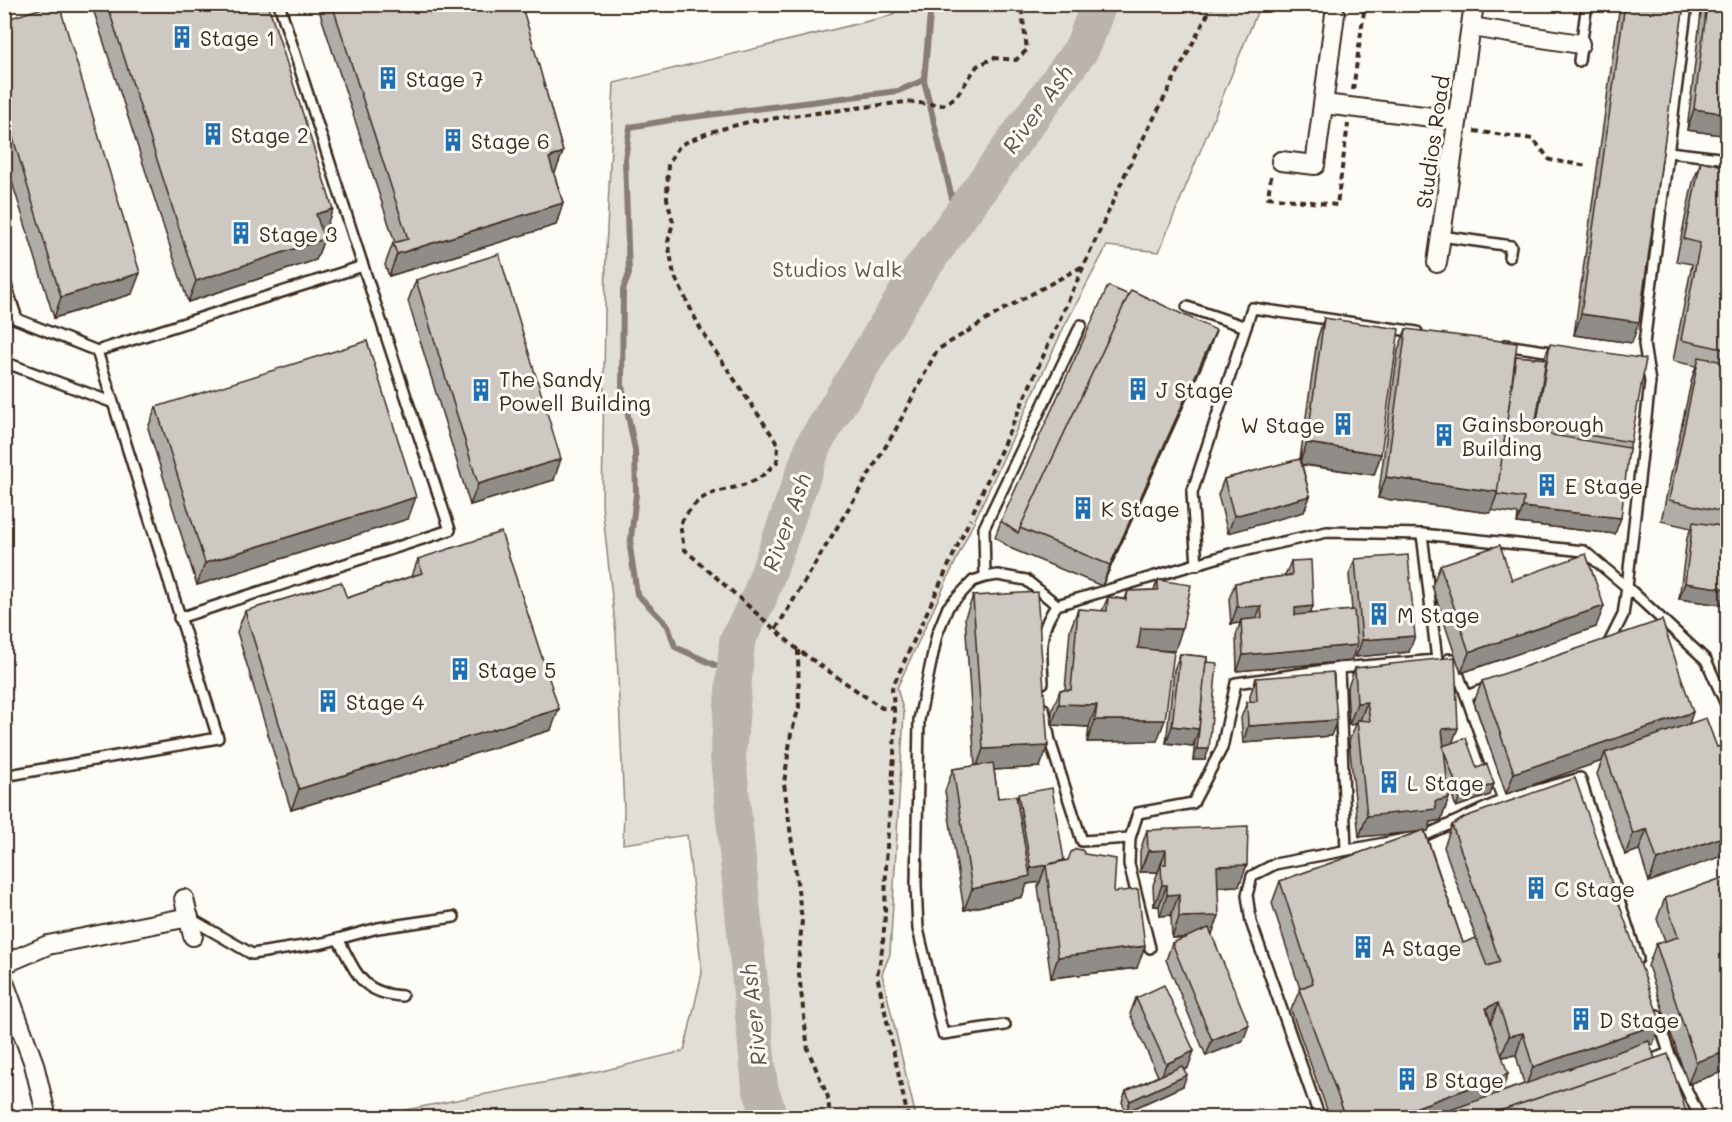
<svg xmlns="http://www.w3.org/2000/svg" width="1732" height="1122" font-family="Mali,sans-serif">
	<rect width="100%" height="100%" fill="#fdfcf7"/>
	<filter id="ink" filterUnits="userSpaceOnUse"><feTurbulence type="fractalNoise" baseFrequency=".0167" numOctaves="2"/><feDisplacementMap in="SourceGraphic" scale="12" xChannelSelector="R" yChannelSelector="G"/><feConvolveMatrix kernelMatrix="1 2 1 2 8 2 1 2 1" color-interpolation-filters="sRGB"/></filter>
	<g filter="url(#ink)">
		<polygon fill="#e1ded7" stroke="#8e847a" stroke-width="1.5" points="900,5 1260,5 1159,252 1107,246 1064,327 897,688 904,713 890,954 882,974 916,1117 370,1117 598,1072 684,1051 702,973 687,835 623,844 624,809 616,634 602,505 606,250 614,83 893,15"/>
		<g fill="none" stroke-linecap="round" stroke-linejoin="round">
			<g stroke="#887d74" stroke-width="6">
				<polyline points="931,4 924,80 957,220"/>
				<polyline points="735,674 675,647 668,626 637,594 630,547 636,494 635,450 622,386 623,290 629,274 625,159 630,127 677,119 898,91 924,80"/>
			</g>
			<polyline stroke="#bbb4ad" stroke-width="36" points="770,1118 760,1087 728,757 737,641 759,598 814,444 917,275 1082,48 1099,4"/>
			<g stroke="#3b2a1e" stroke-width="14">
				<g id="service">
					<polyline points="4,5 7,4"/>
					<polyline points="1579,61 1587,4"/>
					<polyline points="1669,152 1728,159"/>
					<polyline points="1441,236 1511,246 1509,257"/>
					<polyline points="4,279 17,319"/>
					<polyline points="1187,307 1246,327"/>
					<polyline points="4,314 97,351 363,266 279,4"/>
					<polyline points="1505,345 1559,353"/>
					<polyline points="4,362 111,402"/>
					<polyline points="1197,565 1192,493 1252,308 1417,332"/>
					<polyline points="985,577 984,528 1081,325"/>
					<polyline points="179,618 450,530 363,266"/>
					<polyline points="1608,645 1623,615 1627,587 1650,382 1644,344 1687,4"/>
					<polyline points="1449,659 1453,659 1503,800"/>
					<polyline points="1339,668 1346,850"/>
					<path d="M1043 683C1042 651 1037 632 1057 605L1230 554 1327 532 1422 534 1584 551 1627 587 1706 660 1728 709"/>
					<polyline points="1467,696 1487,688"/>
					<polyline points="1044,709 1050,741 1082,841 1130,838 1138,813 1193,803 1222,748 1236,683 1339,668 1437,660 1422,534"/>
					<polyline points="4,776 218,738 97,351"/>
					<polyline points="1130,838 1129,864 1150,948"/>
					<polyline points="191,919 252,954 323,943 378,928 454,917"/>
					<path d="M338 939C357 973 360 993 402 996"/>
					<polyline points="1657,1015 1669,1053 1700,1118"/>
					<polyline points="1005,1025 943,1034 918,929 916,884 919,720 937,634 948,607 973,581 985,577 998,575 1026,580 1057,605"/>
					<polyline points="1651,1060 1669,1053"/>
					<polyline points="1320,1118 1251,922 1247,895 1252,876 1275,864 1426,835 1503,800 1580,778 1638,959"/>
				</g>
			</g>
			<g stroke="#3b2a1e" stroke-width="22">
				<g id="minor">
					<polyline points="1471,27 1580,44"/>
					<polyline points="1324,104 1457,120"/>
					<polyline points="1281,161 1315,165 1335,14"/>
					<polyline points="1437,263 1474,4"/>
					<polyline points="184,899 193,936"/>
					<polyline points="4,964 48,945 189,917"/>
					<polyline points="4,982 34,1064 47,1118"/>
				</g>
			</g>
			<g stroke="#3b2a1e" stroke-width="4" stroke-dasharray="6 4.5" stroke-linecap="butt">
				<polyline points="1351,7 1365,9"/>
				<polyline points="1353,90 1365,4"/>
				<polyline points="1474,131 1533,139 1550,160 1588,166"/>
				<polyline points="1271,176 1268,197 1337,205 1348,124"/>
				<polyline points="973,512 1127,170 1213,4"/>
				<polyline points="776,629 895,431 937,350 1006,308 1083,266"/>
				<polyline points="798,650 799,707 791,734 784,783 802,920 798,966 808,1050 828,1097 830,1118"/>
				<path d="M895 708H882L798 650 684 549 680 524C705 483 718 497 755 480 763 477 770 468 777 462L778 444 701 330 674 275 668 242 673 222 667 199 668 164 680 145 710 132 752 121 905 102 943 105 956 97 977 66 994 58 1016 60 1027 50 1021 4"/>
				<path d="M908 1118 877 975C888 933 884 889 887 846 890 794 899 740 892 688L970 519"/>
			</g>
			<use href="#service" stroke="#fdfcf7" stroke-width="9"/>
			<use href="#minor" stroke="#fdfcf7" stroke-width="18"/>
		</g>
		<g fill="#b0aca7" stroke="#3b2a1e" stroke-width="1.5" fill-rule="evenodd">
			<polygon points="95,4 268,4 325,230 321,231 324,239 316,260 188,302 93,9"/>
			<polygon points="317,4 521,4 563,152 554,174 563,203 556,225 389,276 385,265 393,243 395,243"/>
			<polygon points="1620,4 1684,4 1632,343 1574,335"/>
			<polygon points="1702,4 1728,4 1728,136 1687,130"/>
			<polygon points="4,20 132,294 54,318 4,156"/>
			<polygon points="1701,161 1728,167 1728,586 1721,605 1679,599 1687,538 1691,528 1661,521 1692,378 1696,366 1673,361 1692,264 1676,261 1693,182"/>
			<polygon points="416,280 554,480 470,505 408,301"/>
			<polygon points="1324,318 1381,454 1374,475 1302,465 1310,496 1304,512 1228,533 1218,495 1224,479 1300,459 1317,340"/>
			<polygon points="1406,329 1516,356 1544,359 1550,344 1631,442 1629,448 1615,534 1517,523 1518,514 1491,510 1490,513 1378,498 1398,350"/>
			<polygon points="1216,330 1208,352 1102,586 1012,549 995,537 1001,521"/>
			<polygon points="156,407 408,519 197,585 148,428"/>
			<polygon points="418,559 551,730 291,810 237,632 245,611 347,598 412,576"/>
			<polygon points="1355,559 1409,652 1356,657 1355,650 1351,661 1237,671 1236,636 1240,623 1231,624 1229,599 1235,583 1285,576 1291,561 1313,606 1310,614 1352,610 1349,575"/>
			<polygon points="1440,565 1512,580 1596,627 1461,673 1432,586"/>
			<polygon points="1158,580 1175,651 1156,650 1157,741 1087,742 1089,727 1052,725 1052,711 1060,690 1065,690 1070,630 1078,609 1102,611 1108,597 1125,599 1128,591 1154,590"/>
			<polygon points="973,596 1040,767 994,770 998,798 1017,799 1018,794 1064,860 1114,892 1137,968 1051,978 1038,886 1040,882 1027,884 1022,897 964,910 945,791 953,769 975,766 965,617"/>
			<polygon points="1180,654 1207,657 1205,760 1193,760 1195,740 1193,746 1166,743 1174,670"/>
			<path d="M1355 668 1458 728 1452 742 1477 768 1490 795 1456 807 1447 780 1449 798 1441 820 1431 822 1428 831H1425L1463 943 1477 941 1444 847 1452 825 1653 1044 1650 1045 1655 1059 1688 1118H1330L1291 1010 1300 989 1272 903 1280 881 1422 831 1359 837 1349 741 1356 724 1349 725 1347 689ZM1516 1055 1524 1084 1501 1092 1502 1057Z"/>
			<polygon points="1256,678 1331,736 1243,743 1241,718 1247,702 1250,702 1250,695"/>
			<polygon points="1482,681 1689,724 1717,747 1649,882 1639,850 1625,855 1597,774 1602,761 1506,794 1474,702"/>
			<polygon points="1147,830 1239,886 1218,887 1212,935 1243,1041 1206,1056 1166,960 1172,943 1185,938 1172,938 1171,915 1160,916 1159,906 1154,906 1153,885 1158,872 1140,872 1140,851"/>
			<polygon points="1728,876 1728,1070 1688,1084 1648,966 1656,944 1665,941 1657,919 1665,898"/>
			<polygon points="1136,998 1188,1068 1184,1069 1183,1086 1126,1112 1122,1102 1126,1091 1158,1076 1130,1014"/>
		</g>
		<g fill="#908c88" stroke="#3b2a1e" stroke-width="1.5">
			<polygon points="1694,109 1728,114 1728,136 1687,130"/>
			<polygon points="563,152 555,173 541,179 549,158"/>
			<polygon points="563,203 556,225 389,276 397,254"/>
			<polygon points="333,209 325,230 308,236 316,214"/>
			<polygon points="324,239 316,260 188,302 196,281"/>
			<polygon points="140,273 132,294 54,318 61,297"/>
			<polygon points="1581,314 1639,322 1632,343 1574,335"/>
			<polygon points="1216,330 1208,352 1102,586 1110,565"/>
			<polygon points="1307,443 1381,454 1374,475 1299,464"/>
			<polygon points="561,459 554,480 470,505 478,484"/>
			<polygon points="1386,477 1498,492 1490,513 1378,498"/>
			<polygon points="1310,496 1304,512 1228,533 1234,516"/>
			<polygon points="416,497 408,519 197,585 205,563"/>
			<polygon points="1523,507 1621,518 1615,534 1517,523"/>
			<polygon points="1685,583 1727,589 1721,605 1679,599"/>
			<polygon points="1261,606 1255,622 1241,620 1240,623 1231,624 1237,607"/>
			<polygon points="1313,606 1307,622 1289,624 1295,608"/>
			<polygon points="1604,606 1596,627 1461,673 1469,652"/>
			<polygon points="1141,628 1182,629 1175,651 1133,649"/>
			<polygon points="1415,636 1409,652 1356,657 1362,640"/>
			<polygon points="1357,645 1351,661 1237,671 1243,655"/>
			<polygon points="1367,702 1359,723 1357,720 1356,724 1349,725 1357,703"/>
			<polygon points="1059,704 1097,705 1089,727 1052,725"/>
			<polygon points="559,709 551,730 291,810 299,789"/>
			<polygon points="1693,712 1686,733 1605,753 1602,761 1506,794 1514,773"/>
			<polygon points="1095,720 1165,720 1157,741 1087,742"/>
			<polygon points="1337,720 1331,736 1243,743 1248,726"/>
			<polygon points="1172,726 1199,729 1193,746 1166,743"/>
			<polygon points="1458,728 1450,749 1444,750 1442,729"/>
			<polygon points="1048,746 1040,767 975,771 983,749"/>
			<polygon points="1197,749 1209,749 1205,760 1193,760"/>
			<polygon points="1494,784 1490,795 1456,807 1460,796"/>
			<polygon points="1449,798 1441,820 1431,822 1428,831 1359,837 1367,816"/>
			<polygon points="1647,829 1639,850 1625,855 1633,834"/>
			<polygon points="1728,835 1728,854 1649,882 1657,860"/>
			<polygon points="1166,850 1158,872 1140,872 1148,851"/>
			<polygon points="1046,865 1040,882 1027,884 1022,897 964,910 972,889 1028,876 1031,868"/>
			<polygon points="1247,865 1239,886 1209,887 1217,866"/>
			<polygon points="1162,885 1167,885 1159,906 1154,906"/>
			<polygon points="1179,894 1171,915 1160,916 1167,895"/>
			<polygon points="1219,916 1211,937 1172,938 1179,917"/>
			<polygon points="1145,946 1137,968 1051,978 1058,957"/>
			<polygon points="1498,1003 1490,1025 1486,1008"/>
			<polygon points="1661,1023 1653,1044 1525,1088 1533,1067"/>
			<polygon points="1249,1025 1243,1041 1206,1056 1212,1040"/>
			<polygon points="1523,1033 1516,1055 1501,1057 1509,1036"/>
			<polygon points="1194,1051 1188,1068 1160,1080 1166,1064"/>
			<polygon points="1728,1051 1728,1070 1688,1084 1696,1062"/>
			<polygon points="1508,1074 1500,1096 1439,1118 1387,1118"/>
			<polygon points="1187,1075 1183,1086 1126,1112 1130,1101"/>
		</g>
		<g fill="#cdc8c2" stroke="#3b2a1e" stroke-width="1.5">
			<polygon points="55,4 59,4 140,273 61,297 4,108 4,20"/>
			<polygon points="107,4 268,4 333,209 316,214 324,239 196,281"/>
			<polygon points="332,4 521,4 529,30 563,152 549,158 563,203 397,254 393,243 408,239"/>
			<polygon points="1625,4 1684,4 1639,322 1581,314"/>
			<polygon points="1707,4 1728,4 1728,114 1694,109"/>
			<polygon points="1701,161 1728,167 1728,350 1681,340 1700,243 1684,239"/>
			<polygon points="499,254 561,459 478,484 416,280"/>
			<polygon points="1108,286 1129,295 1018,533 1001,521"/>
			<polygon points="1131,290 1216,330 1110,565 1020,528"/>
			<polygon points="1324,318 1399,329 1381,454 1307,443"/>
			<polygon points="1406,329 1517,343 1498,492 1386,477"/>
			<polygon points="367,341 416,497 205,563 156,407"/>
			<polygon points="1550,344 1646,359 1631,442 1536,427"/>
			<polygon points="1516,356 1546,359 1534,432 1629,448 1621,518 1523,507 1524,498 1497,494"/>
			<polygon points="1699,357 1728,363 1728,513 1669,500"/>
			<polygon points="1300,459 1310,496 1234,516 1224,479"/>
			<polygon points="1693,522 1728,527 1727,589 1685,583"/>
			<polygon points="501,532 559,709 299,789 245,611 341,582 347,598 422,573 418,559"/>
			<polygon points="1500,545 1512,580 1586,554 1604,606 1469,652 1440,565"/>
			<polygon points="1408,555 1415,636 1362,640 1355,559"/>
			<polygon points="1311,560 1313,606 1295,608 1295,615 1354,610 1357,645 1243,655 1241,620 1262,618 1261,606 1237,607 1235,583 1292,575 1291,561"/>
			<polygon points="1158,580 1191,585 1182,629 1141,628 1138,648 1174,652 1165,720 1095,720 1097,705 1059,704 1060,690 1071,690 1078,609 1107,611 1108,597 1126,600 1128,591 1158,590"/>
			<polygon points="1037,592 1048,746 983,749 973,596"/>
			<polygon points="1662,620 1693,712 1514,773 1482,681"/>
			<polygon points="1180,654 1207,657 1199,729 1172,726"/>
			<polygon points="1455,657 1458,728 1442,729 1449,798 1435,801 1436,809 1367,816 1357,720 1370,721 1367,702 1357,703 1355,668"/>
			<polygon points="1206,662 1217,663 1209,749 1197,749"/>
			<polygon points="1333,672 1337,720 1248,726 1247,702 1257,701 1256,678"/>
			<polygon points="1706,718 1717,747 1728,744 1728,835 1657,860 1647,829 1633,834 1605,753"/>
			<polygon points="1466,738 1477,768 1487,764 1494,784 1460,796 1444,750 1443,746"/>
			<polygon points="993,763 998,798 1016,796 1030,876 972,889 953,769"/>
			<polygon points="1575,778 1661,1023 1533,1067 1523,1033 1509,1036 1498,1003 1486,1008 1508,1074 1387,1118 1346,1118 1299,989 1313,983 1280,881 1424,830 1463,943 1476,938 1487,966 1500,962 1452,825 1465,817"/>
			<polygon points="1052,788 1064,860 1046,865 1031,868 1018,794"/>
			<polygon points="1248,826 1247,865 1217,866 1219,916 1179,917 1179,894 1167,895 1167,885 1162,885 1161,864 1166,864 1166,850 1148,851 1147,830"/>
			<polygon points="1076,849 1082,850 1085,854 1116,859 1114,892 1138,889 1145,946 1058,957 1046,865 1068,860 1071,852"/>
			<polygon points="1728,876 1728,1051 1696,1062 1656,944 1678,937 1665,898"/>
			<polygon points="1209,928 1249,1025 1212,1040 1172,943"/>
			<polygon points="1164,985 1194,1051 1166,1064 1136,998"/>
			<polygon points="1649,1041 1655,1059 1479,1118 1427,1118"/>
			<polygon points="1668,1054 1688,1118 1479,1118"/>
			<polygon points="1182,1066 1187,1075 1130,1101 1126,1091"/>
		</g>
	</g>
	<defs>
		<g id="building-bare" transform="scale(1.8)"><path d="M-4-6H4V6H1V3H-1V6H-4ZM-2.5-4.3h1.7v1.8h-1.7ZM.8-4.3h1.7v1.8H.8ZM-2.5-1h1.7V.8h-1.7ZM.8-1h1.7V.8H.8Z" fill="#1f6fb2" stroke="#fdfcf7" stroke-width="2.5" paint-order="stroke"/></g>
	</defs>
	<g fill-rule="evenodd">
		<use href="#building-bare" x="182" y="37"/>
		<use href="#building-bare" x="388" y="78"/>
		<use href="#building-bare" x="213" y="134"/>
		<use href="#building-bare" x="453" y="140"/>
		<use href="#building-bare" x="241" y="233"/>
		<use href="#building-bare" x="1138" y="389"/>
		<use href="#building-bare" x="481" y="390"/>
		<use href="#building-bare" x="1343" y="424"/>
		<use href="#building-bare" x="1444" y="435"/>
		<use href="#building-bare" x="1547" y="485"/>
		<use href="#building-bare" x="1083" y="508"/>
		<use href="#building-bare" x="1379" y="614"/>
		<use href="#building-bare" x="460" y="669"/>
		<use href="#building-bare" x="328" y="701"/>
		<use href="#building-bare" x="1389" y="782"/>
		<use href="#building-bare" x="1536" y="888"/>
		<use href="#building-bare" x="1363" y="947"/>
		<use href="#building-bare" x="1581" y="1019"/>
		<use href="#building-bare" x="1407" y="1079"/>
	</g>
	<g text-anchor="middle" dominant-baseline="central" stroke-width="6" stroke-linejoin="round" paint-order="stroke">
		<g font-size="21" fill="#3b2a1e" stroke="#fdfcf7" text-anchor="start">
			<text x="200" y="37">Stage 1</text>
			<text x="406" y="78">Stage 7</text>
			<text x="231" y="134">Stage 2</text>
			<text x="471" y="140">Stage 6</text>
			<text x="259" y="233">Stage 3</text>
			<text x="499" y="378">The Sandy<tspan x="499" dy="24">Powell Building</tspan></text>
			<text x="1156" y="389">J Stage</text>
			<text x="1462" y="423">Gainsborough<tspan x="1462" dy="24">Building</tspan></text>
			<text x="1325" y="424" text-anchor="end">W Stage</text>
			<text x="1565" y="485">E Stage</text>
			<text x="1101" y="508">K Stage</text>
			<text x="1397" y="614">M Stage</text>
			<text x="478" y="669">Stage 5</text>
			<text x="346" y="701">Stage 4</text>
			<text x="1407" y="782">L Stage</text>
			<text x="1554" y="888">C Stage</text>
			<text x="1381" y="947">A Stage</text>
			<text x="1599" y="1019">D Stage</text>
			<text x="1425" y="1079">B Stage</text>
		</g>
		<g font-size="21" fill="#3b2a1e" stroke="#fdfcf7">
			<text transform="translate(1432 142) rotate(-82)">Studios Road</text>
		</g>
		<g font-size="21" fill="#64574c" stroke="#fdfcf7">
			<text x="837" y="268">Studios Walk</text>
		</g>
		<g font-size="22" font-style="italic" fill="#615349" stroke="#fdfcf7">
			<text transform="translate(1037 109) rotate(-54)">River Ash</text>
			<text transform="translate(786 522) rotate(-70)">River Ash</text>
			<text transform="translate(753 1015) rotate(-96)">River Ash</text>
		</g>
	</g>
	<rect width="1732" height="1122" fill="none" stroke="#fdfcf7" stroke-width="24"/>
	<rect x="12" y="12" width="1708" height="1098" fill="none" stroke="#3b2a1e" stroke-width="2" filter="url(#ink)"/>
</svg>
